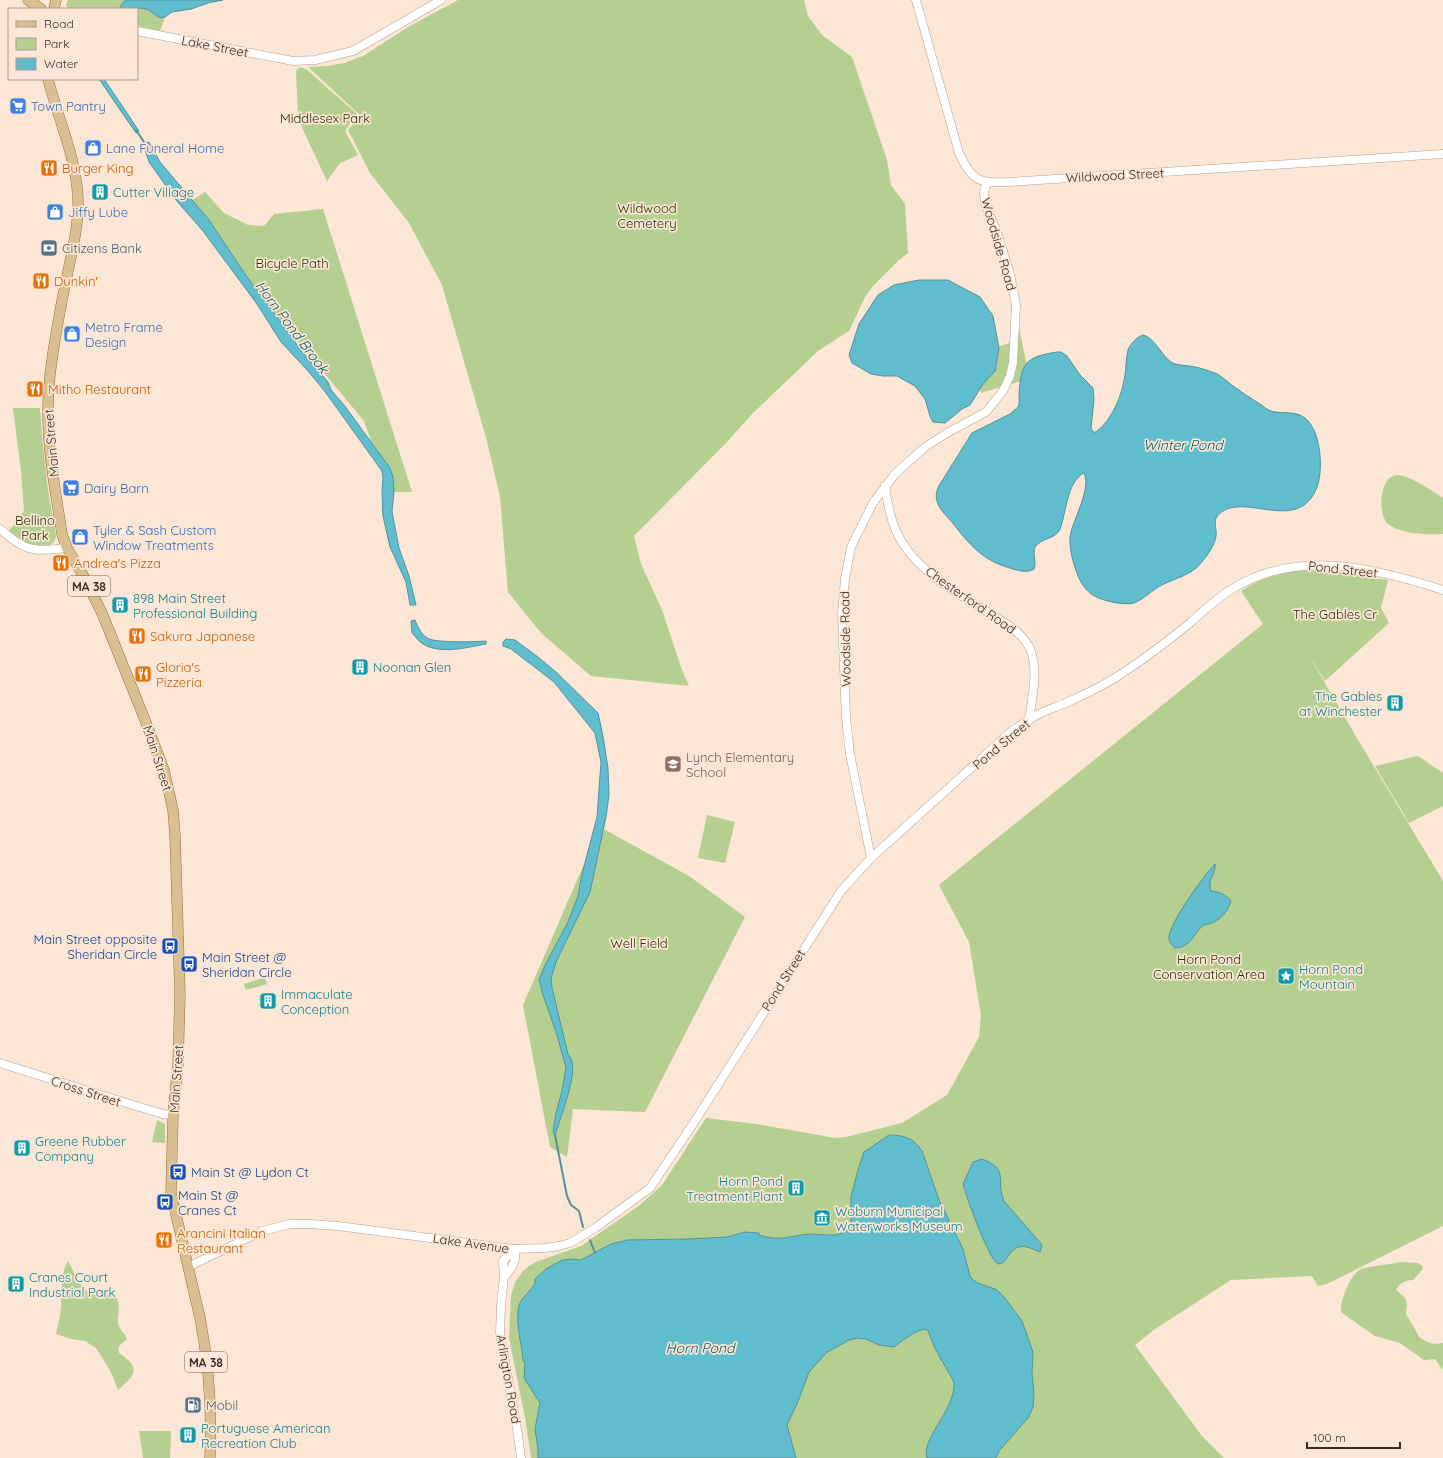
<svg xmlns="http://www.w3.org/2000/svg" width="1443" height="1458" font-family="Quicksand,sans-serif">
	<rect width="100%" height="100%" fill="#fce6d5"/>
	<g fill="#b4cf90">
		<polygon points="68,0 125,0 119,9 68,9 66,5"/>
		<polygon points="458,0 804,0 808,16 822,35 852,57 887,160 891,185 905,204 908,253 899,260 873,286 865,297 849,331 818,351 751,415 726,443 634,536 641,564 662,610 682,670 689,686 591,676 541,633 508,592 500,497 487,441 442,285 409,223 370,173 348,130 361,116 308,67 328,66 344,63 363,56 408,27"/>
		<polygon points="137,8 147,9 160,17 165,17 160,31 137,26 137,9 130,9"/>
		<polygon points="300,67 306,69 357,114 345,131 358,155 340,163 327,181 304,132 298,116 296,71"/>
		<polygon points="205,192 224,213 248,225 264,226 274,214 323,209 412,492 389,492 364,421 233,263 183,206"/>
		<polygon points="1019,328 1027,366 1021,381 981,393 977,379 998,347 1012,342"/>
		<polygon points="13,408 40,408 42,437 48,490 56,536 54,542 48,546 25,544 9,531 24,511 21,471"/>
		<path d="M1399 475C1416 479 1429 489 1443 498V534C1428 535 1400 534 1388 524 1378 515 1379 481 1393 476 1395 475 1397 475 1399 475Z"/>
		<path d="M1301 570 1332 571 1388 580 1381 608 1389 623 1325 681 1307 652 1361 745 1443 881V1226L1327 1284 1318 1286 1312 1276 1231 1280 1155 1329 1135 1345 1202 1436 1224 1458H531L525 1418 509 1338 511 1296 515 1282 523 1271 529 1266 536 1262 581 1246 640 1205 662 1185 706 1118 756 1124 835 1138 846 1137 902 1123 947 1095 979 1037 981 1015 969 942 939 885 1263 624 1241 591C1259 579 1279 573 1301 570Z"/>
		<polygon points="1418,756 1443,773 1443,806 1409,823 1375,766"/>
		<polygon points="707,815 735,822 725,863 698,858"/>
		<polygon points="600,827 689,876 745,917 645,1112 573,1109 567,1157 550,1147 523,1005"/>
		<polygon points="265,977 267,984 246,990 244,984"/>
		<polygon points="157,1120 165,1124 165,1143 152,1142"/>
		<path d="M68 1261C74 1271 77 1283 86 1290 94 1298 110 1288 117 1299 121 1306 117 1316 118 1323 119 1330 125 1333 127 1339 122 1344 117 1345 119 1353 143 1369 134 1375 118 1390L111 1372 96 1348 85 1341 71 1339 56 1334C58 1325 60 1317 61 1308 62 1294 60 1274 68 1261Z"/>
		<path d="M1400 1262 1418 1263 1423 1266 1422 1270 1413 1280C1406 1280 1399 1283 1396 1290L1405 1298 1407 1303 1406 1314 1420 1338 1427 1342 1434 1344 1443 1343V1370L1435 1359 1424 1360 1400 1343 1375 1336 1342 1313C1339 1306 1343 1299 1345 1292 1348 1285 1352 1276 1358 1271 1363 1266 1391 1265 1400 1262Z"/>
		<polygon points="139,1431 171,1431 170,1458 143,1458"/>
	</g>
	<g fill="#5fbdce" stroke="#53929c">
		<polygon points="125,0 223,0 208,3 191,9 172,12 165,17 160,18 147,9 137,8 119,9"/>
		<polygon points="99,79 104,79 139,131 136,133"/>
		<polygon points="149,142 160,162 209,220 245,274 292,337 299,348 328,382 331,390 344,405 390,468 393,477 394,491 392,512 399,548 409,576 416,605 410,605 406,582 390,547 383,516 382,492 383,477 382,471 326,393 309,372 281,342 257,304 203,231 176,200 149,162 143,144"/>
		<polygon points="919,280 948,280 980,297 993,316 999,348 995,371 983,384 970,405 962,409 945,423 933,422 930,416 925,399 915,386 897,376 883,376 871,374 852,363 849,355 859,324 878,295 894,285"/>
		<path d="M1143 335C1154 337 1162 356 1171 362 1177 366 1188 365 1195 367 1201 368 1209 371 1215 373 1220 375 1224 379 1228 382 1238 390 1249 397 1260 404 1263 406 1267 410 1271 411 1279 414 1290 411 1300 415 1321 424 1324 468 1317 487 1298 538 1237 486 1216 518 1214 524 1217 530 1216 536 1215 545 1207 556 1201 563 1192 575 1175 578 1162 585 1152 590 1144 599 1134 603 1124 606 1097 600 1090 593 1084 588 1079 580 1077 573 1073 563 1069 548 1070 537 1072 521 1092 488 1084 473 1067 481 1066 514 1060 529 1056 539 1041 538 1035 547 1032 554 1037 562 1034 569 1027 573 1021 571 1013 569 981 560 971 546 951 521 946 515 939 509 937 501 935 495 937 489 940 484L972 433 1010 414 1018 407C1020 403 1019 399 1019 395 1021 363 1025 357 1057 352H1061L1067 356 1080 375 1093 388 1094 399 1091 428 1093 432H1096C1113 419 1122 395 1125 375 1126 367 1126 358 1128 350 1130 344 1137 337 1143 335Z"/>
		<path d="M415 620C418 627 421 634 427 638 433 643 477 642 486 641V644C468 647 441 655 423 644 419 642 416 637 412 633L411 621Z"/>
		<path d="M506 639 515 640 538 657 556 672 598 713 603 736 608 768 609 795 606 817 590 892 556 962 551 978 552 988 568 1054C569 1056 572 1059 572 1062 576 1078 560 1118 555 1136L553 1132 556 1113 562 1091 566 1068 557 1035 543 995 539 980 545 965 568 922 578 896 582 874 597 817 601 762 595 733 554 682 511 649 503 646V642Z"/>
		<path d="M1215 864C1216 875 1207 878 1211 891 1220 892 1225 894 1231 901 1227 912 1222 919 1210 924 1208 924 1206 924 1204 925 1194 931 1192 948 1175 948 1172 945 1169 943 1169 937 1169 924 1204 875 1215 864Z"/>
		<path d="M889 1135C903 1135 914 1138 922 1151L939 1200 963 1249 970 1276 973 1280 978 1283 997 1290 1005 1298 1022 1321 1033 1352 1032 1373 1034 1394 1033 1407 1028 1418 999 1451 996 1458H927C920 1440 955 1410 954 1384 954 1381 951 1377 949 1373 944 1364 938 1355 934 1346 931 1340 930 1335 927 1329 914 1330 904 1340 894 1347L879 1345 866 1339 857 1338 849 1340 826 1353 809 1372 797 1404 787 1425 796 1458H538V1449L535 1429 540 1403 524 1378 525 1363 523 1360C522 1344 513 1315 521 1301 525 1295 531 1290 535 1284V1279L546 1269 562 1260 573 1259 581 1260 611 1244 627 1240 688 1239 727 1237 745 1232 759 1233V1235C781 1242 788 1236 809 1234 822 1234 842 1239 851 1227V1197L858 1170 864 1152Z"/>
		<path d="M982 1159C1010 1169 995 1180 1004 1201L1042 1245 1040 1252C1026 1246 1018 1242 1008 1256 1005 1261 1004 1263 998 1264 989 1260 966 1196 963 1184L973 1162Z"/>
	</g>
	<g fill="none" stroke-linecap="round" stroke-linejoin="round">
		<g stroke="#53929c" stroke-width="2">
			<polyline points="136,130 146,145"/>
			<polyline points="555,1135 567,1196 571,1205 579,1211 583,1227"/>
			<polyline points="590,1240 595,1253"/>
		</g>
		<g stroke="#b5a191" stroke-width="9">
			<g id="minor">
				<path d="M916 0 959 153C973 182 978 183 1009 182L1443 154"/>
				<polyline points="137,31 293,61 315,60 353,51 441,0"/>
				<path d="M885 486C887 501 890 517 896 531 917 578 975 601 1015 630 1021 636 1027 641 1030 649 1039 670 1032 698 1029 720"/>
				<path d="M0 529C7 535 17 544 26 547 38 552 54 549 67 548"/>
				<polyline points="871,858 850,754 846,718 842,614 845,579 851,547 873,503 895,474 925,447 947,433 986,412 1003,391 1010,376 1013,363 1016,305 1010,274 998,235 985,203 984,192 987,182"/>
				<polyline points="0,1063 136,1106 163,1114 173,1115"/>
				<polyline points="514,1249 503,1261 504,1277 501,1305 500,1333 518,1435 521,1458"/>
				<path d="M188 1267 262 1231 290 1224H309L338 1226 514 1249 545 1248 559 1246 570 1243 595 1228 650 1188 693 1124 841 891 871 858 1012 731C1020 726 1027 720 1035 716 1045 710 1057 707 1068 702 1088 693 1107 684 1124 672 1147 657 1169 640 1190 623 1203 611 1217 598 1232 589 1298 548 1375 568 1443 590"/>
				<path d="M504 1277C512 1269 518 1260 514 1249"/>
			</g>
		</g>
		<g stroke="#93703c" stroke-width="11">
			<g id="major">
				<polyline points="28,0 41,9"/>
				<polyline points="54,9 56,0"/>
				<path d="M48 79C57 115 73 150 77 187 81 217 73 247 67 276 60 309 54 342 50 375 49 386 48 397 48 408 47 450 56 493 62 534L67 548 83 575 102 613 145 720 164 770 173 810 175 835 180 994 178 1064 173 1115 171 1193 200 1318C209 1364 212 1412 210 1458"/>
			</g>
		</g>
		<use href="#minor" stroke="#fff" stroke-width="8"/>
		<use href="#major" stroke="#dcbf90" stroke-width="10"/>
	</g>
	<defs>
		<g id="supermarket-square" transform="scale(0.9)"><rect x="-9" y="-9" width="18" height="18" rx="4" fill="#3f7fe0" stroke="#fce6d5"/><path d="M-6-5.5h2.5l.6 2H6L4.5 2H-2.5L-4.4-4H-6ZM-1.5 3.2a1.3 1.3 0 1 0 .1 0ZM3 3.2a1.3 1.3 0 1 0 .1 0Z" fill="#fff"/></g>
		<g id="shop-square" transform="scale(0.9)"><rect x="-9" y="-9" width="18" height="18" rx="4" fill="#3f7fe0" stroke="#fce6d5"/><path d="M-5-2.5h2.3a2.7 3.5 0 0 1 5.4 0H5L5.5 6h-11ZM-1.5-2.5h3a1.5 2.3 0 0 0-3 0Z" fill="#fff"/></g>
		<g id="restaurant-square" transform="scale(0.9)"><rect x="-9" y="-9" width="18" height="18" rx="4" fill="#e8710a" stroke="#fce6d5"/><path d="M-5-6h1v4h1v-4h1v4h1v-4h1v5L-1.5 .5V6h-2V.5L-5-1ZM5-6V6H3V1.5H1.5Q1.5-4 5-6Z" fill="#fff"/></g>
		<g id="building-square" transform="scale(0.9)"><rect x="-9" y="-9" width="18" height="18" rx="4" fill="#0f9aa8" stroke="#fce6d5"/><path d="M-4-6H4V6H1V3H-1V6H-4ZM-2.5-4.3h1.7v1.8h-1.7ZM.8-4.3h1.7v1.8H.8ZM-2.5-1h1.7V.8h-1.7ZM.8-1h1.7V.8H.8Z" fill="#fff"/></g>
		<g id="bank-square" transform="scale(0.9)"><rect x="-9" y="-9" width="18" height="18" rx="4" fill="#5c6f8a" stroke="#fce6d5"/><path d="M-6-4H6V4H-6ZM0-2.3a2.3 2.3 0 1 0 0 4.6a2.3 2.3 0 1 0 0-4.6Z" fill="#fff"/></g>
		<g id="school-square" transform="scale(0.9)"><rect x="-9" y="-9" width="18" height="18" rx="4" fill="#8d6e63" stroke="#fce6d5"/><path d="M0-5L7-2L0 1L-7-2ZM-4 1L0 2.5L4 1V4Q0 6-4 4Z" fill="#fff"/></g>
		<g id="bus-square" transform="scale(0.9)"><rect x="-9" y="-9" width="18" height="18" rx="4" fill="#1a4fb4" stroke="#fce6d5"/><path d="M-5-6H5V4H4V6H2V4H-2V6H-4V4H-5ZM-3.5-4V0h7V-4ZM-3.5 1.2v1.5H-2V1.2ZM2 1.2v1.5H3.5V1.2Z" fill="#fff"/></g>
		<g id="sight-square" transform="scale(0.9)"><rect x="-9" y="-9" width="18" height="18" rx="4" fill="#0f9aa8" stroke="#fce6d5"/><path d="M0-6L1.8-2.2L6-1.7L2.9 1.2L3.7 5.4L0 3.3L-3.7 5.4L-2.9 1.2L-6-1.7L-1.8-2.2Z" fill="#fff"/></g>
		<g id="museum-square" transform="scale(0.9)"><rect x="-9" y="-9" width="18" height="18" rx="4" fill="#0f9aa8" stroke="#fce6d5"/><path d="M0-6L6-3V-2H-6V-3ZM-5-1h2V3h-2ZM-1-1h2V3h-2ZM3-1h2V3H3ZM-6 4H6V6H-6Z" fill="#fff"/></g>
		<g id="fuel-square" transform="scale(0.9)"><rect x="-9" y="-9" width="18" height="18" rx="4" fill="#5c6f8a" stroke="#fce6d5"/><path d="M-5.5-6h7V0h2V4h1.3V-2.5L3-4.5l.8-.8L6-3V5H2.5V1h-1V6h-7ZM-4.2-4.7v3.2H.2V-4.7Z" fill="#fff"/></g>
	</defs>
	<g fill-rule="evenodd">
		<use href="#supermarket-square" x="18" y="106"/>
		<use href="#shop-square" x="93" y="148"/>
		<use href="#restaurant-square" x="49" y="168"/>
		<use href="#building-square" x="100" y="192"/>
		<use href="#shop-square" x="55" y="212"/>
		<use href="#bank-square" x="49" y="248"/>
		<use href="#restaurant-square" x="41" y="281"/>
		<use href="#shop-square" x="72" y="334"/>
		<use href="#restaurant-square" x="35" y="389"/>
		<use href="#supermarket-square" x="71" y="488"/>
		<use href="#shop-square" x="80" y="537"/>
		<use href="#restaurant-square" x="61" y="563"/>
		<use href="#building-square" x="120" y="605"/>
		<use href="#restaurant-square" x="137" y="636"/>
		<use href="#building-square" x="360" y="667"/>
		<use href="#restaurant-square" x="143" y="674"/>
		<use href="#building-square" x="1395" y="703"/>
		<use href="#school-square" x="673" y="764"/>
		<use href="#bus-square" x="170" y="946"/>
		<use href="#bus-square" x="189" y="964"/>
		<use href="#sight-square" x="1286" y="976"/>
		<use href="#building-square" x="268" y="1001"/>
		<use href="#building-square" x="22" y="1148"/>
		<use href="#bus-square" x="178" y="1172"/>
		<use href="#building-square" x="796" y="1188"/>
		<use href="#bus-square" x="165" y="1202"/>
		<use href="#museum-square" x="822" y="1218"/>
		<use href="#restaurant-square" x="164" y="1240"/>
		<use href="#building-square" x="16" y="1284"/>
		<use href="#fuel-square" x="193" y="1405"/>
		<use href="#building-square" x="188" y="1435"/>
	</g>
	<g text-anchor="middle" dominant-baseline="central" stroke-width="3.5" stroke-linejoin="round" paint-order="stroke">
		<g fill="#fce6d5" stroke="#72655c" stroke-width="1">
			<rect x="68" y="576" width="42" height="20" rx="3"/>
			<rect x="185" y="1352" width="42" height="20" rx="3"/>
		</g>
		<g font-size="12" font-weight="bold" fill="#372e28">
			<text x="89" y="586">MA 38</text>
			<text x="206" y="1362">MA 38</text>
		</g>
		<g font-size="13" fill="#372e28" stroke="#fce6d5">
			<text transform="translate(215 46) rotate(11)">Lake Street</text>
			<text transform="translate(1115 175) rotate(-3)">Wildwood Street</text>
			<text transform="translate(999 244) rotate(74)">Woodside Road</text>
			<text transform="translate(51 443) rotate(-95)">Main Street</text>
			<text transform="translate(1343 569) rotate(6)">Pond Street</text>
			<text transform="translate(971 600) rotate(35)">Chesterford Road</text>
			<text transform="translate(845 639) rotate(-91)">Woodside Road</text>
			<text transform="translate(1001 744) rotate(-40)">Pond Street</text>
			<text transform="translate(158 758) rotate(72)">Main Street</text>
			<text transform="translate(783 980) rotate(-58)">Pond Street</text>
			<text transform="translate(176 1079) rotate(-86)">Main Street</text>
			<text transform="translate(86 1091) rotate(18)">Cross Street</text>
			<text transform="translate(471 1243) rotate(8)">Lake Avenue</text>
			<text transform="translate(509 1379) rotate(80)">Arlington Road</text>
		</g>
		<g font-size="13" fill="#366cbe" stroke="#fce6d5" text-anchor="start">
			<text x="31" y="106">Town Pantry</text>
			<text x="106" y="148">Lane Funeral Home</text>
			<text x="68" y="212">Jiffy Lube</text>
			<text x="85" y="327">Metro Frame<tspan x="85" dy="15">Design</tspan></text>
			<text x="84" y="488">Dairy Barn</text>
			<text x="93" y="530">Tyler &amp; Sash Custom<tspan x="93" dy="15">Window Treatments</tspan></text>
		</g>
		<g font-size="13" fill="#223202" stroke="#fce6d5">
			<text x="325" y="118">Middlesex Park</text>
			<text x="647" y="208">Wildwood<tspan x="647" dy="15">Cemetery</tspan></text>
			<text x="292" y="263">Bicycle Path</text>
			<text x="35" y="520">Bellino<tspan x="35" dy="15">Park</tspan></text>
			<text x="1335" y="614">The Gables Cr</text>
			<text x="639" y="943">Well Field</text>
			<text x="1209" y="959">Horn Pond<tspan x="1209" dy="15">Conservation Area</tspan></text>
		</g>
		<g font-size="13" fill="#c56008" stroke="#fce6d5" text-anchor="start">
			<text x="62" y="168">Burger King</text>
			<text x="54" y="281">Dunkin'</text>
			<text x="48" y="389">Mitho Restaurant</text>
			<text x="74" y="563">Andrea's Pizza</text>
			<text x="150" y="636">Sakura Japanese</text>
			<text x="156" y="667">Gloria's<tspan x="156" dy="15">Pizzeria</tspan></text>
			<text x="177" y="1233">Arancini Italian<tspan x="177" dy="15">Restaurant</tspan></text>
		</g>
		<g font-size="13" fill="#0d838f" stroke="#fce6d5" text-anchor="start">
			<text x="113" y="192">Cutter Village</text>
			<text x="133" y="598">898 Main Street<tspan x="133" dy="15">Professional Building</tspan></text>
			<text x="373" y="667">Noonan Glen</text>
			<text x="1382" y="696" text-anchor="end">The Gables<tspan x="1382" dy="15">at Winchester</tspan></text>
			<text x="1299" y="969">Horn Pond<tspan x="1299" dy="15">Mountain</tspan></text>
			<text x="281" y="994">Immaculate<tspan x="281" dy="15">Conception</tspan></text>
			<text x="35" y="1141">Greene Rubber<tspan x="35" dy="15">Company</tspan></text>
			<text x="783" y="1181" text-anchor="end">Horn Pond<tspan x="783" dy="15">Treatment Plant</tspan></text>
			<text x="835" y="1211">Woburn Municipal<tspan x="835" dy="15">Waterworks Museum</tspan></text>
			<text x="29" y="1277">Cranes Court<tspan x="29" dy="15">Industrial Park</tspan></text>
			<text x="201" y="1428">Portuguese American<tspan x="201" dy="15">Recreation Club</tspan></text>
		</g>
		<g font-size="13" fill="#4e5e75" stroke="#fce6d5" text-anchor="start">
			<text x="62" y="248">Citizens Bank</text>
			<text x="206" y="1405">Mobil</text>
		</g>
		<g font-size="13" fill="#785e54" stroke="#fce6d5" text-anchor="start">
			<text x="686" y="757">Lynch Elementary<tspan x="686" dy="15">School</tspan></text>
		</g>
		<g font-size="13" fill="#164399" stroke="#fce6d5" text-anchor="start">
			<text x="157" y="939" text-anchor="end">Main Street opposite<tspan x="157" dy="15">Sheridan Circle</tspan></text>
			<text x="202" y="957">Main Street @<tspan x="202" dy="15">Sheridan Circle</tspan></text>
			<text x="191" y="1172">Main St @ Lydon Ct</text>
			<text x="178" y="1195">Main St @<tspan x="178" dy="15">Cranes Ct</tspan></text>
		</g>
		<g font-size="14" font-style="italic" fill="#075c67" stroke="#fce6d5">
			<text transform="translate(292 327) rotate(53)">Horn Pond Brook</text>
			<text x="1183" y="445">Winter Pond</text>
			<text x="700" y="1348">Horn Pond</text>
		</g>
	</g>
	<rect x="8" y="8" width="130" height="72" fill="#fce6d5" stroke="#ad9c90"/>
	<rect x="16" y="21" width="20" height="6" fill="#dcbf90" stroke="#ad9c90"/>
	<text x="44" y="28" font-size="12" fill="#372e28">Road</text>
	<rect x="16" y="38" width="20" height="12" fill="#b4cf90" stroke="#ad9c90"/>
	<text x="44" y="48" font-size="12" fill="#372e28">Park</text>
	<rect x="16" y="58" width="20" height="12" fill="#5fbdce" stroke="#ad9c90"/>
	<text x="44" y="68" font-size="12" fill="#372e28">Water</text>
	<path d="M1307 1442v6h93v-6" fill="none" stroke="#372e28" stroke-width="2"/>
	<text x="1313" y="1442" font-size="12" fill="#372e28" stroke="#fce6d5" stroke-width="3" paint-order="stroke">100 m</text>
</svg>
